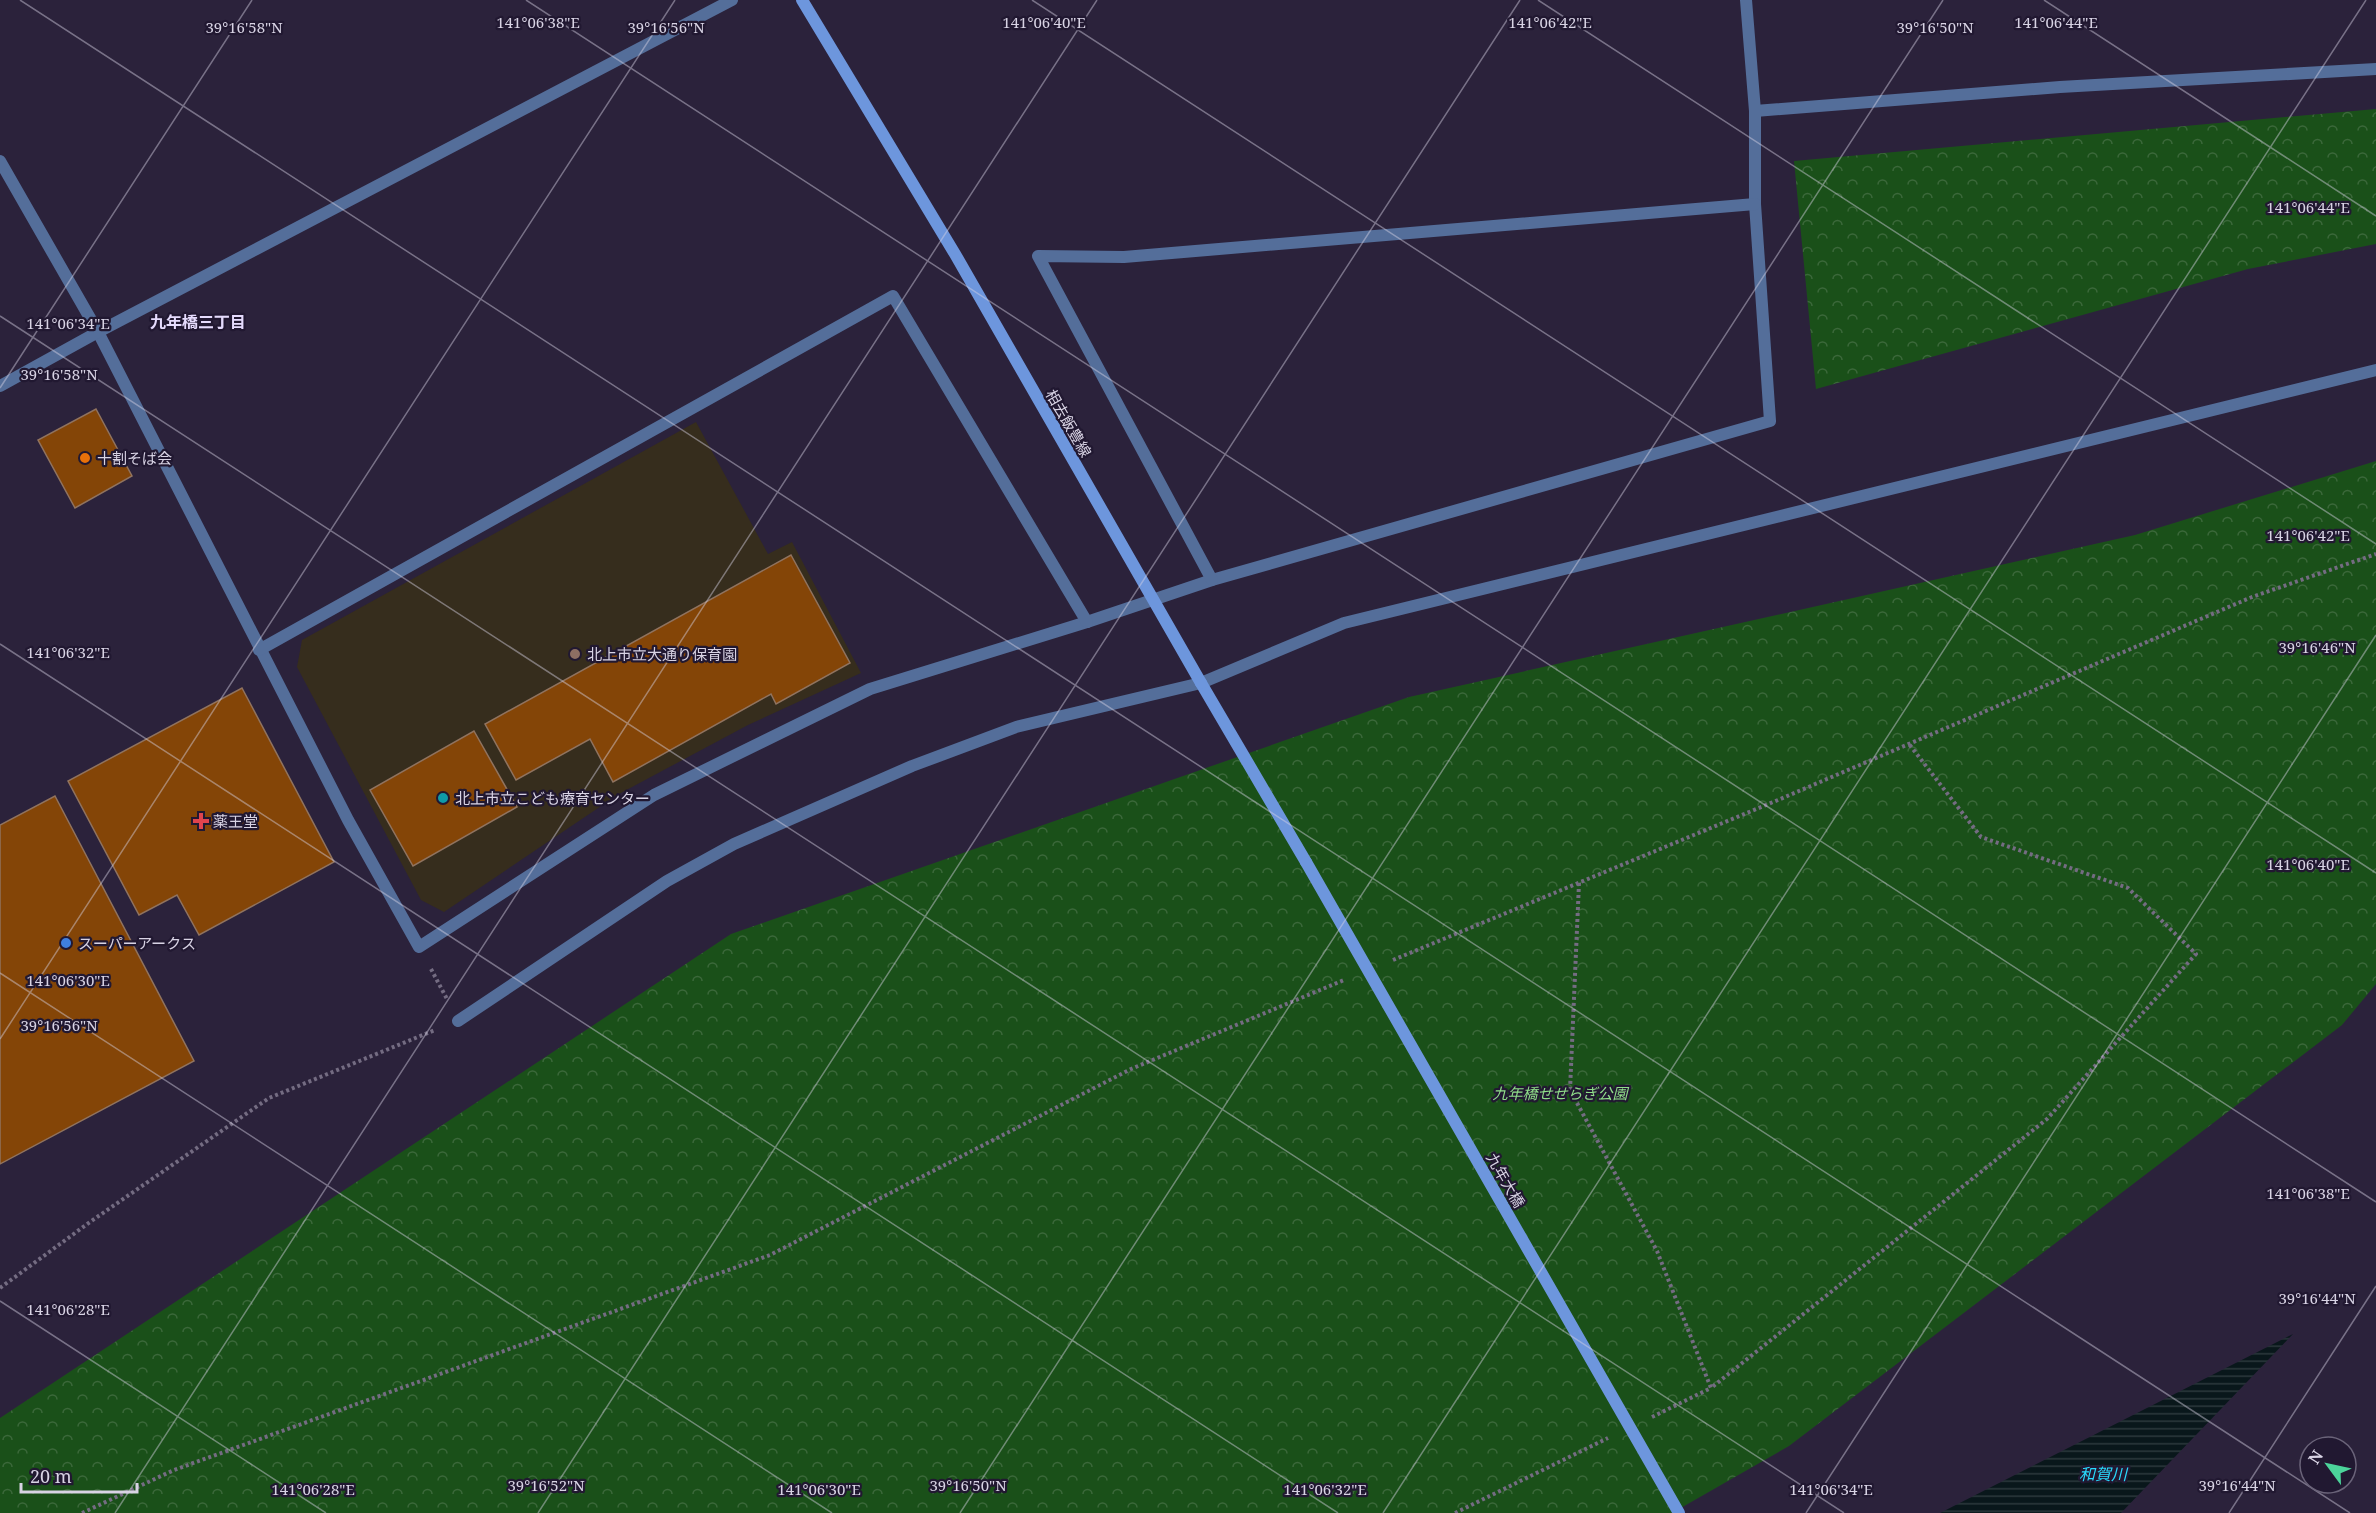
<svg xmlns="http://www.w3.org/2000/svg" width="2376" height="1513" font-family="'Noto Serif','Noto Sans JP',serif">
	<defs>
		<pattern id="park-crowns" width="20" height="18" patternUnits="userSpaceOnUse" patternTransform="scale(1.5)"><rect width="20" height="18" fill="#1a5019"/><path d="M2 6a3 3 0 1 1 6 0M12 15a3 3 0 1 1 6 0" fill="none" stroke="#3b683a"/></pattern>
		<pattern id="water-rules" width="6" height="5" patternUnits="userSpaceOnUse" patternTransform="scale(1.5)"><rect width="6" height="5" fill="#09171b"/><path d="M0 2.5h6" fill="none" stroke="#2c383c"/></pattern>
	</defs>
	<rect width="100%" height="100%" fill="#2b223b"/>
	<polygon fill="#362d1d" points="696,422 768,554 792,542 861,673 748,725 619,794 444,912 421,900 297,667 302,640"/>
	<g fill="url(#park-crowns)">
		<polygon points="2376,109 2376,244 2248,269 1816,389 1794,161"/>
		<polygon points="2376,461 2376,984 2342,1025 1789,1446 1672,1513 0,1513 0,1418 731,934 1409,697 2135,535"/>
	</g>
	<polygon fill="url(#water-rules)" points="2293,1334 2121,1513 1940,1513"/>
	<g fill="#844507" stroke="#90735f" stroke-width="1.5">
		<polygon points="96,409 132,476 75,508 38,440"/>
		<polygon points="791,555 850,663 776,704 771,694 613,782 590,739 516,780 485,724"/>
		<polygon points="242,688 334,862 199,935 177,895 139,915 68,781"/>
		<polygon points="474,731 517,807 413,866 370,790"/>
		<polygon points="55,796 194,1061 0,1164 0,825"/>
	</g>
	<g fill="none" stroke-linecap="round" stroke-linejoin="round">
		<g stroke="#746c82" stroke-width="4" stroke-dasharray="3 3" stroke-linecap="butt">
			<polyline points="1579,883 1570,1090 1657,1251 1711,1388 2047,1119 2196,954 2128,888 1981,837 1909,744"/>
			<polyline points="1393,960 1778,800 2252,597 2376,554"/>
			<polyline points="431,969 447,999"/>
			<polyline points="0,1288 90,1222 269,1098 435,1030"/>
			<polyline points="1652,1417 1711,1388"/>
			<polyline points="82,1513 174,1470 770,1255 1131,1069 1344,980"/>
			<polyline points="1455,1513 1608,1438"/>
		</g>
		<g stroke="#546e9a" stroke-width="12">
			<polyline points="1755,111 2060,87 2376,69"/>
			<polyline points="0,161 98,332 348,820 419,947 654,795 870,689 1087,622 1212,580 1770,421 1755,204 1755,111 1746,0"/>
			<polyline points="1212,580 1038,256 1124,257 1755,204"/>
			<polyline points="259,650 893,296 1087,622"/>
			<polyline points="458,1021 667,881 734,844 912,766 1016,727 1201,683 1344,623 2376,370"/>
		</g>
		<polyline stroke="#546e9a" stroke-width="12" points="0,386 98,332 732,0"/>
		<polyline stroke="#6d96dd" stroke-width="12" points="1201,683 1306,862"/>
		<g stroke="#6d96dd" stroke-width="12">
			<polyline points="802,0 955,254 1201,683"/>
			<polyline points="1306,862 1679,1513"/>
		</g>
	</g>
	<path fill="none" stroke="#d8d3e4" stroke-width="1.5" stroke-opacity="0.45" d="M20 0 2350 1513M526 0 2376 1202M1032 0 2376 873M1538 0 2376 544M2044 0 2376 216M0 316 1844 1513M0 388 252 0M0 644 1338 1513M0 973 832 1513M0 1039 675 0M0 1301 326 1513M115 1513 1097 0M538 1513 1520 0M960 1513 1943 0M1383 1513 2366 0M1806 1513 2376 635M2229 1513 2376 1286"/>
	<circle fill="#e8710a" stroke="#211831" stroke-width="2" cx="85" cy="458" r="6"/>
	<circle fill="#8d6e63" stroke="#211831" stroke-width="2" cx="575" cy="654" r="6"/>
	<circle fill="#0f9aa8" stroke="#211831" stroke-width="2" cx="443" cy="798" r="6"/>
	<path fill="#e0444e" stroke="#211831" stroke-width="2" d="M198 812h6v6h6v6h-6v6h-6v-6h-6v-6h6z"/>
	<circle fill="#3f7fe0" stroke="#211831" stroke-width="2" cx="66" cy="943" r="6"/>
	<g text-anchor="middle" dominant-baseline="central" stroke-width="4.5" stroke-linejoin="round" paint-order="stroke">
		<g font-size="15" fill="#d8d3e4" stroke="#211831">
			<text transform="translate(1069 423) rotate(60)">相去飯豊線</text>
			<text transform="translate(1506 1180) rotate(60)">九年大橋</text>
		</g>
		<g font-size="15" fill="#d8d3e4" stroke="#211831" text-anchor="start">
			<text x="97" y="458">十割そば会</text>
			<text x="587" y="654">北上市立大通り保育園</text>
			<text x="455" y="798">北上市立こども療育センター</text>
			<text x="213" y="821">薬王堂</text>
			<text x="78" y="943">スーパーアークス</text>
		</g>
		<g font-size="15" font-style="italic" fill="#90de8a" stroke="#211831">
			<text x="1560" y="1093">九年橋せせらぎ公園</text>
		</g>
		<g font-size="16" font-weight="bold" fill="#e5dbfd" stroke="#211831">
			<text x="198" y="322">九年橋三丁目</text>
		</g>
		<g font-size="16" font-style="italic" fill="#29dafc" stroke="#211831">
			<text x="2103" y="1474">和賀川</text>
		</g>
	</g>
	<g font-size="15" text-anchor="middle" fill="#d8d3e4" stroke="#211831" stroke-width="4.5" stroke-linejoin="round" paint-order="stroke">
		<text x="1044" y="28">141°06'40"E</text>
		<text x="2056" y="28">141°06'44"E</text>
		<text x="538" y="28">141°06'38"E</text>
		<text x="1550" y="28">141°06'42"E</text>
		<text x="244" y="33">39°16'58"N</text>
		<text x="666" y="33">39°16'56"N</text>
		<text x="1935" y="33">39°16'50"N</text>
		<text x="2308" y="213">141°06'44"E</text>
		<text x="68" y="329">141°06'34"E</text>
		<text x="59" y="380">39°16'58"N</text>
		<text x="2308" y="541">141°06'42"E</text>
		<text x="2317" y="653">39°16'46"N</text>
		<text x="68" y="658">141°06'32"E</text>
		<text x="2308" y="870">141°06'40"E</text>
		<text x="68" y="986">141°06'30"E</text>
		<text x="59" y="1031">39°16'56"N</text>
		<text x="2308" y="1199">141°06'38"E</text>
		<text x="2317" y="1304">39°16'44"N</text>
		<text x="68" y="1315">141°06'28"E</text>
		<text x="546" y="1491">39°16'52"N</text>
		<text x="968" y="1491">39°16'50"N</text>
		<text x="2237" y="1491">39°16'44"N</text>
		<text x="313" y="1495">141°06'28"E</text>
		<text x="819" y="1495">141°06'30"E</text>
		<text x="1325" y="1495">141°06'32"E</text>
		<text x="1831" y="1495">141°06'34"E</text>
	</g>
	<g transform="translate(2328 1465) rotate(303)"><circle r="28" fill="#211831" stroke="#6a6379" stroke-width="1.5"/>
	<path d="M0-4.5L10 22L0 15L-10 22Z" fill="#4cd49b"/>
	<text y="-9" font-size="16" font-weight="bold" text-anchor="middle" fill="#d8d3e4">N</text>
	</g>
	<path d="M21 1483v9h116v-9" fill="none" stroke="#d8d3e4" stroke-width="3"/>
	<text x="30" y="1483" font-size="18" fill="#d8d3e4" stroke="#211831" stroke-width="4.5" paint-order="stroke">20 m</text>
</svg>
